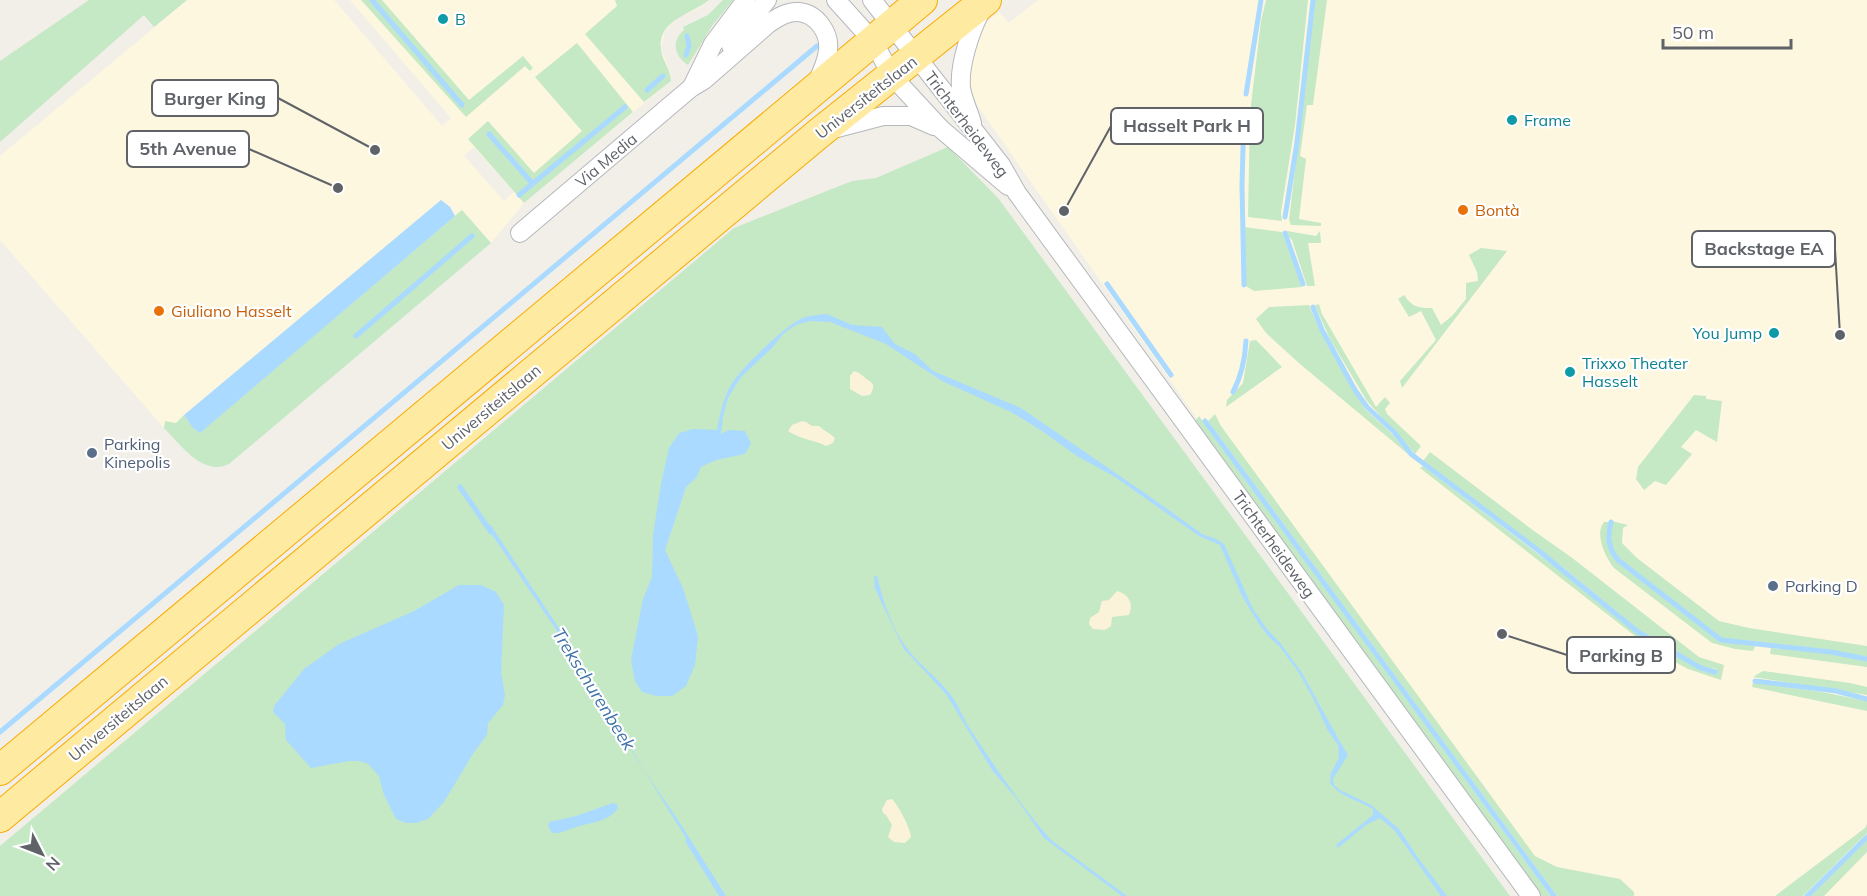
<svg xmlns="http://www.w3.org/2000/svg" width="1867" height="896" font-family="Mulish,sans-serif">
	<rect width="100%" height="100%" fill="#f1efe8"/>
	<g fill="#fef7e0" fill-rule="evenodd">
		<path d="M187 0H334L442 126 451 118 350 0H709L699 8 677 18 665 31 661 49 671 74V81L524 203 491 243 462 210 455 216 450 207 441 200 176 423 165 422 164 428 0 240V156ZM474 147 514 192 504 201 464 156Z"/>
		<polygon points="1038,0 1867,0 1867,896 1544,896 1364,656 979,108 970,89 968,63 976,38 987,22 999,12 1009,23"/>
	</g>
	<g fill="#c5e8c5">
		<polygon points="89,0 187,0 154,27 144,15 0,142 0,61"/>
		<polygon points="361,0 382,0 469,100 523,56 533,68 530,71 525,66 466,117"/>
		<path d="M615 0H709C692 14 657 20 661 49 662 61 671 69 671 81L644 102 585 34 617 6Z"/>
		<path d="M723 0H733L712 26 688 65C674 56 671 41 684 30L683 27 708 15Z"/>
		<polygon points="1266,0 1308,0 1295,125 1281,212 1282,221 1248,217 1250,113 1261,21"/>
		<polygon points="1315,0 1327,0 1313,105 1307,105 1300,156 1306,159 1299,219 1321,223 1321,226 1291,225 1289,220"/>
		<polygon points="577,43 633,112 524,203 468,139 488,121 534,173 582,131 535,77"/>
		<polygon points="948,147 998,198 1510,896 0,896 0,846 734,228 852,181 876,178"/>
		<path d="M462 210 491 243 229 464C203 477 180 444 164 428L165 421 176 423 184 415 192 427 200 432Z"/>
		<polygon points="1244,227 1282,232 1302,287 1254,291 1246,286"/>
		<polygon points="1287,231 1316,236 1320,231 1321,243 1308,243 1315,286 1307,286 1292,240 1288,236"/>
		<path d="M1481 248 1507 251 1402 388 1400 381 1436 340 1421 311 1409 317 1398 299 1404 295C1412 307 1418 308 1432 308L1441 325 1452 316 1466 299V283L1478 281 1477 272 1469 255Z"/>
		<polygon points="1319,304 1322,314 1376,407 1385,397 1390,403 1385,409 1387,414 1421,446 1415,454 1367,401 1330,339 1315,305"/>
		<polygon points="1309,305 1320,331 1354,392 1365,409 1392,434 1409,455 1300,364 1266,333 1256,319 1269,307"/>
		<polygon points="1256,340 1282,367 1226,407 1227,400 1243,383 1250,341"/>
		<polygon points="1694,395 1706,396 1706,399 1722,401 1717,442 1696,430 1681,447 1692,454 1666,485 1655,481 1644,490 1636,479 1638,467"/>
		<polygon points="1215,414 1221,426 1535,856 1557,867 1620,879 1634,892 1634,896 1557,896 1208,421"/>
		<polygon points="1199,416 1551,896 1541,896 1530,882 1203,434 1195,421"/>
		<polygon points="1430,452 1534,531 1571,557 1699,657 1724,665 1721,680 1688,669 1653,650 1420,468 1423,466 1559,570 1638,634 1702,671 1717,674 1716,669 1701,666 1639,630 1564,568 1423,461"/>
		<polygon points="1612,521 1628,525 1623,528 1622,543 1637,558 1719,621 1749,628 1867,646 1867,657 1826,650 1721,639 1617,557 1610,541"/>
		<path d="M1604 522H1609C1606 537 1607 548 1616 560L1720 641 1755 646 1753 651 1735 649 1712 643 1614 568C1606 558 1594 534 1604 522Z"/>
		<polygon points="1771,648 1828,652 1867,659 1867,667 1770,654"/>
		<polygon points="1763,671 1850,683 1867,687 1867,695 1753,677"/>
		<polygon points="1753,682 1822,692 1867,701 1867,711 1752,687"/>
		<polygon points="1867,824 1867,833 1803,896 1775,896 1865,828"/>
		<polygon points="1867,840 1867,852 1824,896 1810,896"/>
	</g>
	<g fill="#fbf3d9">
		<path d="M854 371C862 374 856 371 863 376 870 383 878 382 870 395L862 396 850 389V376Z"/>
		<path d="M802 421 806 422 812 426H819C824 431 830 433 835 438L833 443 826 446C816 440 801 440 788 431L792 425Z"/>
		<path d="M1117 591C1129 594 1134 604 1129 615L1112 617 1111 626 1105 630 1093 629 1089 624 1090 618 1099 612 1102 601 1109 600Z"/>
		<path d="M892 799C898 805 911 829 911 837L905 843 894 842 888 837 892 825 886 815 883 813 882 809 887 800Z"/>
	</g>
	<g fill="#aadaff">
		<polygon points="441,200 450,207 455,216 200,433 192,427 184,415"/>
		<path d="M827 314 852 325 882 327 895 344 915 354 933 371 1021 408 1149 496 1202 534 1216 539 1224 544 1253 609 1267 629 1281 644 1302 673 1339 740 1348 755 1333 779 1334 785 1340 790 1371 805 1399 829 1419 859 1447 896H1441L1395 831 1380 818 1366 825 1338 848 1336 845 1373 815V809C1358 800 1340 797 1330 783L1331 773 1339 758 1338 745 1327 729 1313 698 1297 670 1280 647 1269 637 1259 624 1242 596 1220 545 1199 536 1115 477 1077 456 1042 431 1011 412 942 381 886 344 830 322 809 321 796 325 784 333 772 348 741 377 728 398 723 416 721 434 729 430 745 431 751 443 745 454 716 460 701 467 696 478 686 487 665 550 683 588 698 636 695 665 686 686 672 696H656L642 692 635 681 631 660 643 599 652 577 653 535 661 484 669 448 679 433 694 429 717 430C720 414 723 399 731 385 740 369 783 328 799 320 807 315 818 315 827 314Z"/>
		<polygon points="490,524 570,645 645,772 676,817 726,896 722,896 559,634 487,527"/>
		<path d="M874 576H877C883 602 892 629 909 651 921 666 938 678 950 694 958 704 963 718 970 729 995 767 1021 806 1051 840L1127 896H1122L1044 838 1016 798 992 770 946 694 904 649 883 606 875 588Z"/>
		<polygon points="459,585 481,585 496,592 504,605 501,672 505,695 503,705 488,723 487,735 474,752 444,802 428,819 416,823 406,823 396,819 384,795 379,776 368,764 360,761 349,761 311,768 286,740 285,724 273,712 274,706 304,669 339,644 414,611"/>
		<path d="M613 803 617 804 618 808C609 821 594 822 580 826 570 828 563 834 552 833L548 826 549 822 576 816Z"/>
	</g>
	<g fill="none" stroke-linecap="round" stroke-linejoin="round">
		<g stroke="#aadaff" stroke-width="5">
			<polyline points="372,0 462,105"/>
			<polyline points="686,55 689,46 687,36"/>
			<polyline points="647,90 663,76"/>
			<polyline points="1246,94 1261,0"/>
			<polyline points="489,134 532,183"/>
			<polyline points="519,195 625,107"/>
			<polyline points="1285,217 1297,142 1313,0"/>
			<polyline points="1285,233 1303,284"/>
			<polyline points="1107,284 1171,375"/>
			<polyline points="1244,285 1242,185 1244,112"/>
			<polyline points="1313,307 1322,330 1355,390 1367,407 1394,432 1411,454 1539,551 1638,632 1701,668 1715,672"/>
			<polyline points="356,336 472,236"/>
			<path d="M1233 392C1242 375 1245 360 1246 341"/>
			<polyline points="1205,421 1554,896"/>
			<polyline points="460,487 491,532"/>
			<path d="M1611 522C1607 537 1608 548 1618 560L1721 640 1831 652 1867 659"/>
			<polyline points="1755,681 1836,691 1867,699"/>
			<polyline points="0,732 817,46"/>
			<polyline points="688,841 722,896"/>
			<polyline points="1807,896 1867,837"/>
		</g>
		<g stroke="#b5b8bc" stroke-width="20">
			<g id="minor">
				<polyline points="836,0 873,41 892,76 941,129 1008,186"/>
				<polyline points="872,0 1001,165 1017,193 1531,896"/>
				<polyline points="731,46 767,0"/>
				<polyline points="692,87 713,44 746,0"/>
				<path d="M972 123C969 112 962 98 961 87 959 64 971 29 982 9"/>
				<polyline points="837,128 883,116 911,116 934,126"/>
				<path d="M520 233 692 87 704 80 768 24C777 18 787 11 799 12 817 14 830 33 828 50 827 61 822 72 817 82"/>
			</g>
		</g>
		<g stroke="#f9ab00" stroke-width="32">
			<g id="trunk">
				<polyline points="0,770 922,0"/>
				<polyline points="0,817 818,134 986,0"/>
			</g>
		</g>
		<use href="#minor" stroke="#fff" stroke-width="18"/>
		<use href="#trunk" stroke="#feeaa1" stroke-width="30"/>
	</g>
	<g fill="#0f9aa8" stroke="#fff" stroke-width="2">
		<circle cx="443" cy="19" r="6"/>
		<circle cx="1512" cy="120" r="6"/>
		<circle cx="1774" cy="333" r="6"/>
		<circle cx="1570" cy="372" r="6"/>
	</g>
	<g fill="#e8710a" stroke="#fff" stroke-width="2">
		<circle cx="1463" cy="210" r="6"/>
		<circle cx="159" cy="311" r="6"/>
	</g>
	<g fill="#5c6f8a" stroke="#fff" stroke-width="2">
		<circle cx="92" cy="453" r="6"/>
		<circle cx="1773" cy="586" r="6"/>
	</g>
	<g text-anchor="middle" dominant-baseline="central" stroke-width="4.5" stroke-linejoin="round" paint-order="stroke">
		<g font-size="16" fill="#0d838f" stroke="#fff" text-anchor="start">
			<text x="455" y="19">B</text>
			<text x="1524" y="120">Frame</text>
			<text x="1762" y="333" text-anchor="end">You Jump</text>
			<text x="1582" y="363">Trixxo Theater<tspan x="1582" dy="18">Hasselt</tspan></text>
		</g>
		<g font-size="16" fill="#5f6368" stroke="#fff">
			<text transform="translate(866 97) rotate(-38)">Universiteitslaan</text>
			<text transform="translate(967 124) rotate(53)">Trichterheideweg</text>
			<text transform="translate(606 160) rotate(-40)">Via Media</text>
			<text transform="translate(491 407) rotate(-40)">Universiteitslaan</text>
			<text transform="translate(1274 544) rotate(54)">Trichterheideweg</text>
			<text transform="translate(118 718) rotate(-40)">Universiteitslaan</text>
		</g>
		<g font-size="16" fill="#c56008" stroke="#fff" text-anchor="start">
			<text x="1475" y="210">Bontà</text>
			<text x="171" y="311">Giuliano Hasselt</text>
		</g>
		<g font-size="16" fill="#4e5e75" stroke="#fff" text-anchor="start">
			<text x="104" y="444">Parking<tspan x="104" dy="18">Kinepolis</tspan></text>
			<text x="1785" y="586">Parking D</text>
		</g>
		<g font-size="18" font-style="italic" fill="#4174aa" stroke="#fff">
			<text transform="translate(594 689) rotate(58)">Trekschurenbeek</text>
		</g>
	</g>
	<path fill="none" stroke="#5f6368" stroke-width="2" d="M375 150L278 98M1064 211L1111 126M338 188L249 149M1840 335L1835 249M1502 634L1567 655"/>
	<g fill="#5f6368" stroke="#fff" stroke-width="2">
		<circle cx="375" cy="150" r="6"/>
		<circle cx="1064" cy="211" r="6"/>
		<circle cx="338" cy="188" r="6"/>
		<circle cx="1840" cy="335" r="6"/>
		<circle cx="1502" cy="634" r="6"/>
	</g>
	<g fill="#fff" stroke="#5f6368" stroke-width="2">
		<rect x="152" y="80" width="126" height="36" rx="6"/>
		<rect x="1111" y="108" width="152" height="36" rx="6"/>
		<rect x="127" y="131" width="122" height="36" rx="6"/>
		<rect x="1692" y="231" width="143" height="36" rx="6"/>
		<rect x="1567" y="637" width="108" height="36" rx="6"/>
	</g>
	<g font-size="18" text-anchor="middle" font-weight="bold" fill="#5f6368">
		<text x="215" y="105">Burger King</text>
		<text x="1187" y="132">Hasselt Park H</text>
		<text x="188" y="155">5th Avenue</text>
		<text x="1764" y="255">Backstage EA</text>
		<text x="1621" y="662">Parking B</text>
	</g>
	<g transform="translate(42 854) rotate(132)" stroke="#ffffff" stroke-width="4.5" paint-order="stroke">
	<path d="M0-4.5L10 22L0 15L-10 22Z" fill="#5f6368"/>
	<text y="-9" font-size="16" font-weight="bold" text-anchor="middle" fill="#5f6368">N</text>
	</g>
	<path d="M1663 39v9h128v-9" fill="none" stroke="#5f6368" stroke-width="3"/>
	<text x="1672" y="39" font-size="18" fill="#5f6368" stroke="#ffffff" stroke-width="4.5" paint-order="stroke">50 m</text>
</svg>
